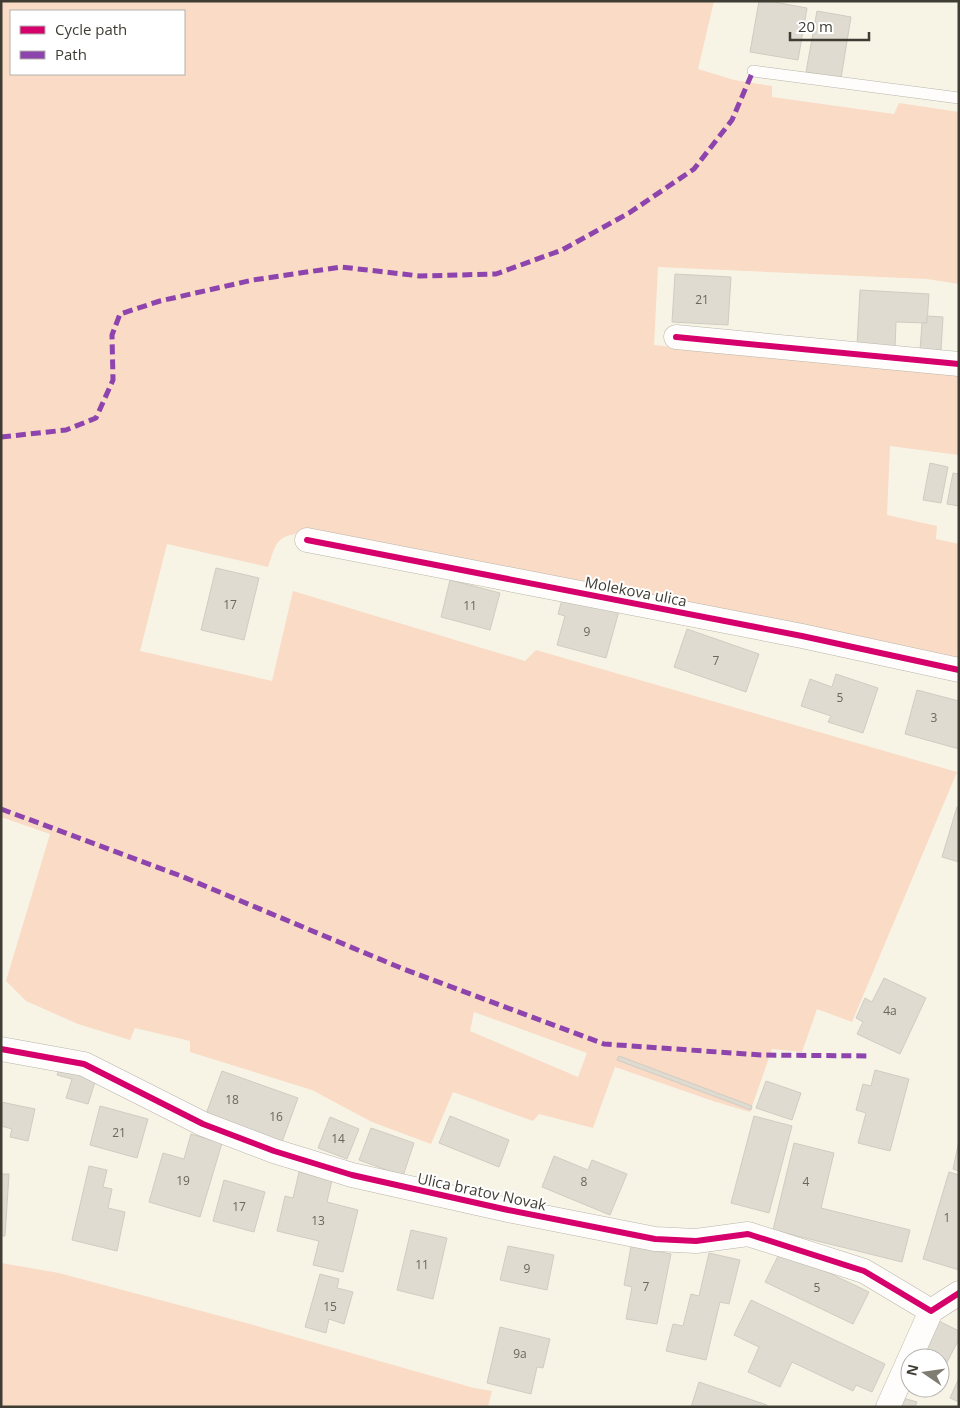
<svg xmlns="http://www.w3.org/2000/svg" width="960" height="1408" font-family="'Open Sans',sans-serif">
	<rect width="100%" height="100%" fill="#f7f4e6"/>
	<g fill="#f9dbc6" fill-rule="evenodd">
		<path d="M1 1H714L698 69 734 80 772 86V97L894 114 899 103 959 112V284L927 279 658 267 654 345 717 352 959 371V455L890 446 887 515 937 526 936 539 959 544V662L302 533C275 536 276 544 268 567L167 544 140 651 272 681 293 591 525 661 536 650 957 772 852 1022 817 1009 802 1052 772 1049 750 1112 713 1101 615 1067 593 1128 539 1114 533 1121 453 1092 431 1144 372 1122 312 1090 190 1052V1041L135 1028 130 1040 78 1024 26 1001 6 981 50 834 1 817ZM11 11H184V74H11ZM474 1012 587 1053 578 1077 470 1031Z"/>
		<polygon points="1,1263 59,1273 250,1324 474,1388 492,1391 488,1407 1,1407"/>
	</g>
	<g fill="#e0dbd1" stroke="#d0ccc2">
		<polygon points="759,1 769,1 807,8 798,60 750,52"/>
		<polygon points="817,11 851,17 841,78 806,72"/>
		<polygon points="675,274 731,277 728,325 672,322"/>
		<polygon points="860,290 929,294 927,323 896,322 895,348 857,345"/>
		<polygon points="927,316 943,317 941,351 920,350 922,323 927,323"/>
		<polygon points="930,463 948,467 941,503 923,500"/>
		<polygon points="953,473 959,474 959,506 947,504"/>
		<polygon points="216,568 259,578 244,640 201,630"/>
		<polygon points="450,580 500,593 490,630 441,617"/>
		<polygon points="563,596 619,611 606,658 557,645 565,616 558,614"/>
		<polygon points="687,629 759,654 746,692 674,667"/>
		<polygon points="836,674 878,688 863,733 828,722 831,716 801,706 810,679 832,687"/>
		<polygon points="917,690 959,701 959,749 905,734"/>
		<polygon points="957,807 959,807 959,862 942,857"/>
		<polygon points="884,978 926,998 900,1054 857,1034 863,1022 856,1018 865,998 872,1002"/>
		<polygon points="619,1056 752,1106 751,1110 617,1060"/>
		<polygon points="60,1067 96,1079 88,1104 66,1098 72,1079 57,1075"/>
		<polygon points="875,1070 909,1079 890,1151 858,1143 866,1113 856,1110 863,1084 871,1086"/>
		<polygon points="222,1071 298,1098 282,1142 206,1114"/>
		<polygon points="766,1081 801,1093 792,1120 756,1108"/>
		<polygon points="1,1102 35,1109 28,1141 10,1137 12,1129 1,1126"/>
		<polygon points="100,1106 148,1119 137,1158 90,1145"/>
		<polygon points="450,1116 509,1140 499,1167 439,1143"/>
		<polygon points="754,1116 792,1126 769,1213 731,1203"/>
		<polygon points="330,1117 359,1129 347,1159 318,1148"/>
		<polygon points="371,1128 414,1143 403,1176 359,1160"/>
		<polygon points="191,1134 222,1143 200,1217 149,1202 163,1153 184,1159"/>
		<polygon points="959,1141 959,1171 953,1169"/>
		<polygon points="794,1143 834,1153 821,1208 910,1230 902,1262 773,1230"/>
		<polygon points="554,1156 588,1170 592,1160 627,1174 610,1215 542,1187"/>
		<polygon points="89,1166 107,1170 103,1187 112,1189 108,1208 125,1212 117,1251 72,1240"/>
		<polygon points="299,1172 332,1180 327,1202 358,1210 343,1272 313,1265 319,1241 277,1231 285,1196 293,1198"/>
		<polygon points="949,1172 959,1175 959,1270 923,1259"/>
		<polygon points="1,1174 9,1174 5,1236 1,1236"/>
		<polygon points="224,1180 265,1192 254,1232 213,1221"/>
		<polygon points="411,1230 447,1238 433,1299 397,1290"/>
		<polygon points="508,1246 554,1255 547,1290 500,1280"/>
		<polygon points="631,1246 671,1254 657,1324 626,1319 632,1287 624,1285"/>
		<polygon points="781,1250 869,1292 853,1324 765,1282"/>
		<polygon points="709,1253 740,1260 729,1304 720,1302 706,1360 666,1351 673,1324 683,1326 691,1294 699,1296"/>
		<polygon points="320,1274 339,1279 337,1288 353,1292 344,1324 329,1319 326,1333 305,1327"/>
		<polygon points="751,1300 885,1364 872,1392 856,1385 853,1391 792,1362 780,1387 748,1372 759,1347 734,1335"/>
		<polygon points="937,1320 959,1331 959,1339 940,1376 940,1358 918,1358"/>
		<polygon points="500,1327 550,1339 543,1368 537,1367 531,1394 487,1383"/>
		<polygon points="959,1378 959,1402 950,1398"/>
		<polygon points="699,1382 767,1405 767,1407 691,1407"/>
		<polygon points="896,1396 917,1402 915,1407 892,1407"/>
	</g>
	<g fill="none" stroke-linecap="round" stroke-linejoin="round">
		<g stroke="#b7b5aa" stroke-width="12">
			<polyline id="lane" points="753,71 959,98"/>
		</g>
		<g stroke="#b7b5aa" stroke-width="25">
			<g id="street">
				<polyline points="676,337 959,364"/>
				<polyline points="307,540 802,636 959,670"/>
				<polyline points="1,1049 84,1064 203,1124 274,1151 352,1175 508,1210 655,1239 696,1241 748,1234 864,1271 931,1311 959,1293"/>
				<polyline points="888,1407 931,1311"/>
			</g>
		</g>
		<use href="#lane" stroke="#fefdfb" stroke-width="11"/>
		<use href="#street" stroke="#fefdfb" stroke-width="24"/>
		<g stroke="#8e44ad" stroke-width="5" stroke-dasharray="10 5" stroke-linecap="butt">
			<polyline points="1,437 66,430 96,418 113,380 112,335 120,314 160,301 253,280 341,267 420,276 496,274 562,250 629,213 694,169 732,120 753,71"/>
			<polyline points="1,809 181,876 401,968 604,1044 761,1055 870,1056"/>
		</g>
		<g stroke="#fff" stroke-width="9">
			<g id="cycleway">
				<polyline points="676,337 959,364"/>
				<polyline points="307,540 802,636 959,670"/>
				<polyline points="1,1049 84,1064 203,1124 274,1151 352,1175 508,1210 655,1239 696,1241 748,1234 864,1271 931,1311 959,1293"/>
			</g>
		</g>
		<use href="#cycleway" stroke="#d6006c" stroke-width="6"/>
	</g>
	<g text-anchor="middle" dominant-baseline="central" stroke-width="4" stroke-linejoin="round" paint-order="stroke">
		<g font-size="12" fill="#69665c">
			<text x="702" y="299">21</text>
			<text x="230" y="604">17</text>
			<text x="470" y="605">11</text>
			<text x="587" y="631">9</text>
			<text x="716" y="660">7</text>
			<text x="840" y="697">5</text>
			<text x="934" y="717">3</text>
			<text x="890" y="1010">4a</text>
			<text x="232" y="1099">18</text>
			<text x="276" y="1116">16</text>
			<text x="119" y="1132">21</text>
			<text x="338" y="1138">14</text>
			<text x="183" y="1180">19</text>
			<text x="584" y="1181">8</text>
			<text x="806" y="1181">4</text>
			<text x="239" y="1206">17</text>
			<text x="947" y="1217">1</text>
			<text x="318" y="1220">13</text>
			<text x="422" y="1264">11</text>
			<text x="527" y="1268">9</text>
			<text x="646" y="1286">7</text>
			<text x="817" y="1287">5</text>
			<text x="330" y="1306">15</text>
			<text x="520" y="1353">9a</text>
		</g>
		<g font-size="15" fill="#3f3d33" stroke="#fff">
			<text transform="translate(636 591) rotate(11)">Molekova ulica</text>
			<text transform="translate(482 1191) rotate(12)">Ulica bratov Novak</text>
		</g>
	</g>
	<rect width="960" height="1408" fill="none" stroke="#3f3d33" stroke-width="5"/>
	<rect x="10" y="10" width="175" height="65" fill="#ffffff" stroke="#b2b1ad"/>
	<rect x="20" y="26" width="25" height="8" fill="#d6006c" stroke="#b2b1ad"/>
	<text x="55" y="35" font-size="15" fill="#3f3d33">Cycle path</text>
	<rect x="20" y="51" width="25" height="8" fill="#8e44ad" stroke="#b2b1ad"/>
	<text x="55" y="60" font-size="15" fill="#3f3d33">Path</text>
	<g transform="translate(925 1373) rotate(283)"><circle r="24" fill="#ffffff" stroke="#b2b1ad"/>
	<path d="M0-4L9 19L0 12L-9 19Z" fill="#7f7d72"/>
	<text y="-8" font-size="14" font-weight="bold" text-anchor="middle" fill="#3f3d33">N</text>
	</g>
	<path d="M790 32v8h79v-8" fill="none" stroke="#3f3d33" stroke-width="2.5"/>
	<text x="798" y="32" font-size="15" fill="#3f3d33" stroke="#ffffff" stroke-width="4" paint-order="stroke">20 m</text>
</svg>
